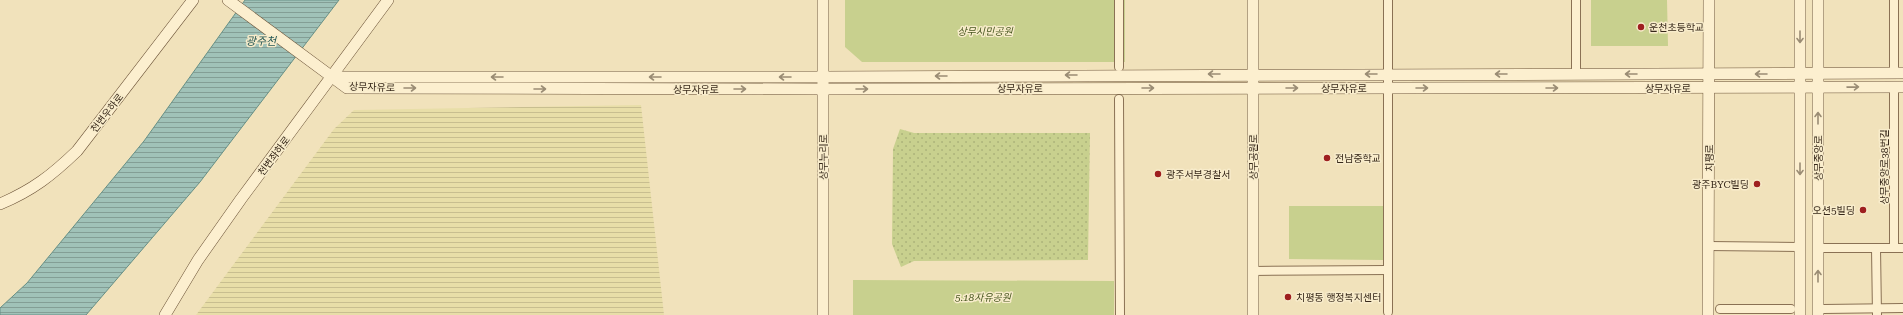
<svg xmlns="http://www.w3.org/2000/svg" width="1903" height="315" font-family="'Roboto Serif','Noto Sans KR',serif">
	<defs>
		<pattern id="farmland-rules" width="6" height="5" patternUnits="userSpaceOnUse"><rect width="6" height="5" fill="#e8dea8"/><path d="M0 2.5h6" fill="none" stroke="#c8be90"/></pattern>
		<pattern id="grass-dots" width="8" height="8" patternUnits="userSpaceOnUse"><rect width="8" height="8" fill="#c8d08e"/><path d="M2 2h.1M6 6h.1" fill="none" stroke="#acb37a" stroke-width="1.8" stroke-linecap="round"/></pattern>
		<pattern id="water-rules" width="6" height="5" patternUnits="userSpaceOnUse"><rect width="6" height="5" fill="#a0c2b8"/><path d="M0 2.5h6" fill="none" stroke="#839e95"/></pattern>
	</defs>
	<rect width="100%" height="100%" fill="#f1e2bb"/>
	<polygon fill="url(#farmland-rules)" points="641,105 664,315 196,315 334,129 354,110"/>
	<polygon fill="url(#grass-dots)" points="900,129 914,133 1090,133 1088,260 914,261 901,267 892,244 893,149"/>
	<g fill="#c8d08e">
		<polygon points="845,0 1125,0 1125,62 862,62 845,47"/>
		<polygon points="1591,0 1667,0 1668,46 1591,46"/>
		<polygon points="1289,206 1383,206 1383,260 1289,259"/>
		<polygon points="853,280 1114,281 1114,315 853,315"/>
	</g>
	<polygon fill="url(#water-rules)" stroke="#679086" points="245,0 339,0 200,182 86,315 0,315 0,308 27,283 144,141"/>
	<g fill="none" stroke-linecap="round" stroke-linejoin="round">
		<g stroke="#8a7154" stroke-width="10">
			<g id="street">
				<polyline points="1119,0 1119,67"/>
				<polyline points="1576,73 1576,0"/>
				<polyline points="1894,73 1894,0"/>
				<polyline points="1894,87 1894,248"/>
				<polyline points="1119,99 1120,315"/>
				<polyline points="1708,246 1800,247"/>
				<polyline points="1818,248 1903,248"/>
				<polyline points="1876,248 1877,315"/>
				<polyline points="1252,271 1388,270"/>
				<polyline points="1720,309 1791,309"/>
				<polyline points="1823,309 1903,308"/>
				<polyline points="1388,312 1388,0"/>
			</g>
		</g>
		<g stroke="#6b5237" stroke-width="12">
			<g id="secondary">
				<polyline points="228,0 347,88 823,89 1903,87"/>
				<polyline points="823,0 823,315"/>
				<polyline points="1800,0 1800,315"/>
				<polyline points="333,77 824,77 1903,73"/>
				<path d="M0 204C33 190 52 175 77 151L193 0"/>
				<polyline points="165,315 198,260 241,199 388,0"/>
				<polyline points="1253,315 1253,0"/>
				<polyline points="1708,315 1709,0"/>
				<polyline points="1818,315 1818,0"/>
			</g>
		</g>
		<use href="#street" stroke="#fcefcf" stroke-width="8"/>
		<use href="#secondary" stroke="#fcefcf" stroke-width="11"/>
	</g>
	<defs><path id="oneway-shaft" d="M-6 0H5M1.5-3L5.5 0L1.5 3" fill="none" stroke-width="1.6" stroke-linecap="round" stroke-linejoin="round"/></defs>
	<g stroke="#9a8c74">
		<use href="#oneway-shaft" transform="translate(1800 37) rotate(90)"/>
		<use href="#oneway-shaft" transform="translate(1214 74) rotate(180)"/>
		<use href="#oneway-shaft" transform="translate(1371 74) rotate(180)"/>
		<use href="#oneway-shaft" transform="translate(1501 74) rotate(180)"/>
		<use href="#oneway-shaft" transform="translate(1631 74) rotate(-180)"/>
		<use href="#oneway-shaft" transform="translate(1761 74) rotate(180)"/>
		<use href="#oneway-shaft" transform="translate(1071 75) rotate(180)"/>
		<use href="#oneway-shaft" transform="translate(941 76) rotate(180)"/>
		<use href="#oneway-shaft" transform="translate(497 77) rotate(180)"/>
		<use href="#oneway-shaft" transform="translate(655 77) rotate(180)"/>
		<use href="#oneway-shaft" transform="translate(785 77) rotate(-180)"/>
		<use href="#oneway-shaft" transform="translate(1853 87) rotate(-1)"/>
		<use href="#oneway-shaft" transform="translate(410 88)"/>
		<use href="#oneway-shaft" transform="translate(1148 88)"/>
		<use href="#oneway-shaft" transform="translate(1292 88)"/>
		<use href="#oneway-shaft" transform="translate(1422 88)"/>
		<use href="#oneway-shaft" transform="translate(1552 88)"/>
		<use href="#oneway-shaft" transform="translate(540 89)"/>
		<use href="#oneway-shaft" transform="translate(740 89)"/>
		<use href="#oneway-shaft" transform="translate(862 89)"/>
		<use href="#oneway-shaft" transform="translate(1818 118) rotate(-90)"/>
		<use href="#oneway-shaft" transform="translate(1800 169) rotate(90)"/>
		<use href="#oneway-shaft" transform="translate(1818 276) rotate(-90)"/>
	</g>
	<g fill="#9e1f1f" stroke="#f8eccb" stroke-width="1.5">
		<circle cx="1641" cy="27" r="4"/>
		<circle cx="1327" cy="158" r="4"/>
		<circle cx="1158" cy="174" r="4"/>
		<circle cx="1757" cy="184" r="4"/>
		<circle cx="1863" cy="210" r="4"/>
		<circle cx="1288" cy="297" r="4"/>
	</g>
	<g text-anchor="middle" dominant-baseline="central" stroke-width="3" stroke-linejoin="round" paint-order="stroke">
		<g font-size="10" fill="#37281a" stroke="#f8eccb" text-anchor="start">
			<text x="1649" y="27">운천초등학교</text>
			<text x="1335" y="158">전남중학교</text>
			<text x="1166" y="174">광주서부경찰서</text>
			<text x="1749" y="184" text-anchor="end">광주BYC빌딩</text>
			<text x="1855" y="210" text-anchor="end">오션5빌딩</text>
			<text x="1296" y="297">치평동 행정복지센터</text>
		</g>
		<g font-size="10" font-style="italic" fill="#47561f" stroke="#f8eccb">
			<text x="985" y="31">상무시민공원</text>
			<text x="983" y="297">5.18자유공원</text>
		</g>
		<g font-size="10" fill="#37281a" stroke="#f8eccb">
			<text transform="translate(372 87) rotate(2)">상무자유로</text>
			<text x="1020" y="88">상무자유로</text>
			<text x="1344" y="88">상무자유로</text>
			<text x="1668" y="88">상무자유로</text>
			<text x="696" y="89">상무자유로</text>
			<text transform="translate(107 113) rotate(-52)">천변우하로</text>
			<text transform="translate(274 156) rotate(-53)">천변좌하로</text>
			<text transform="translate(823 157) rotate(-90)">상무누리로</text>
			<text transform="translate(1253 157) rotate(-90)">상무공원로</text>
			<text transform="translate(1709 158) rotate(-90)">치평로</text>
			<text transform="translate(1818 158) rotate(-90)">상무중앙로</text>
			<text transform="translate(1884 167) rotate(-90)">상무중앙로38번길</text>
		</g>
		<g font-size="11" font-style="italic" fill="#285956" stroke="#f8eccb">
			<text x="261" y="41">광주천</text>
		</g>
	</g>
</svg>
